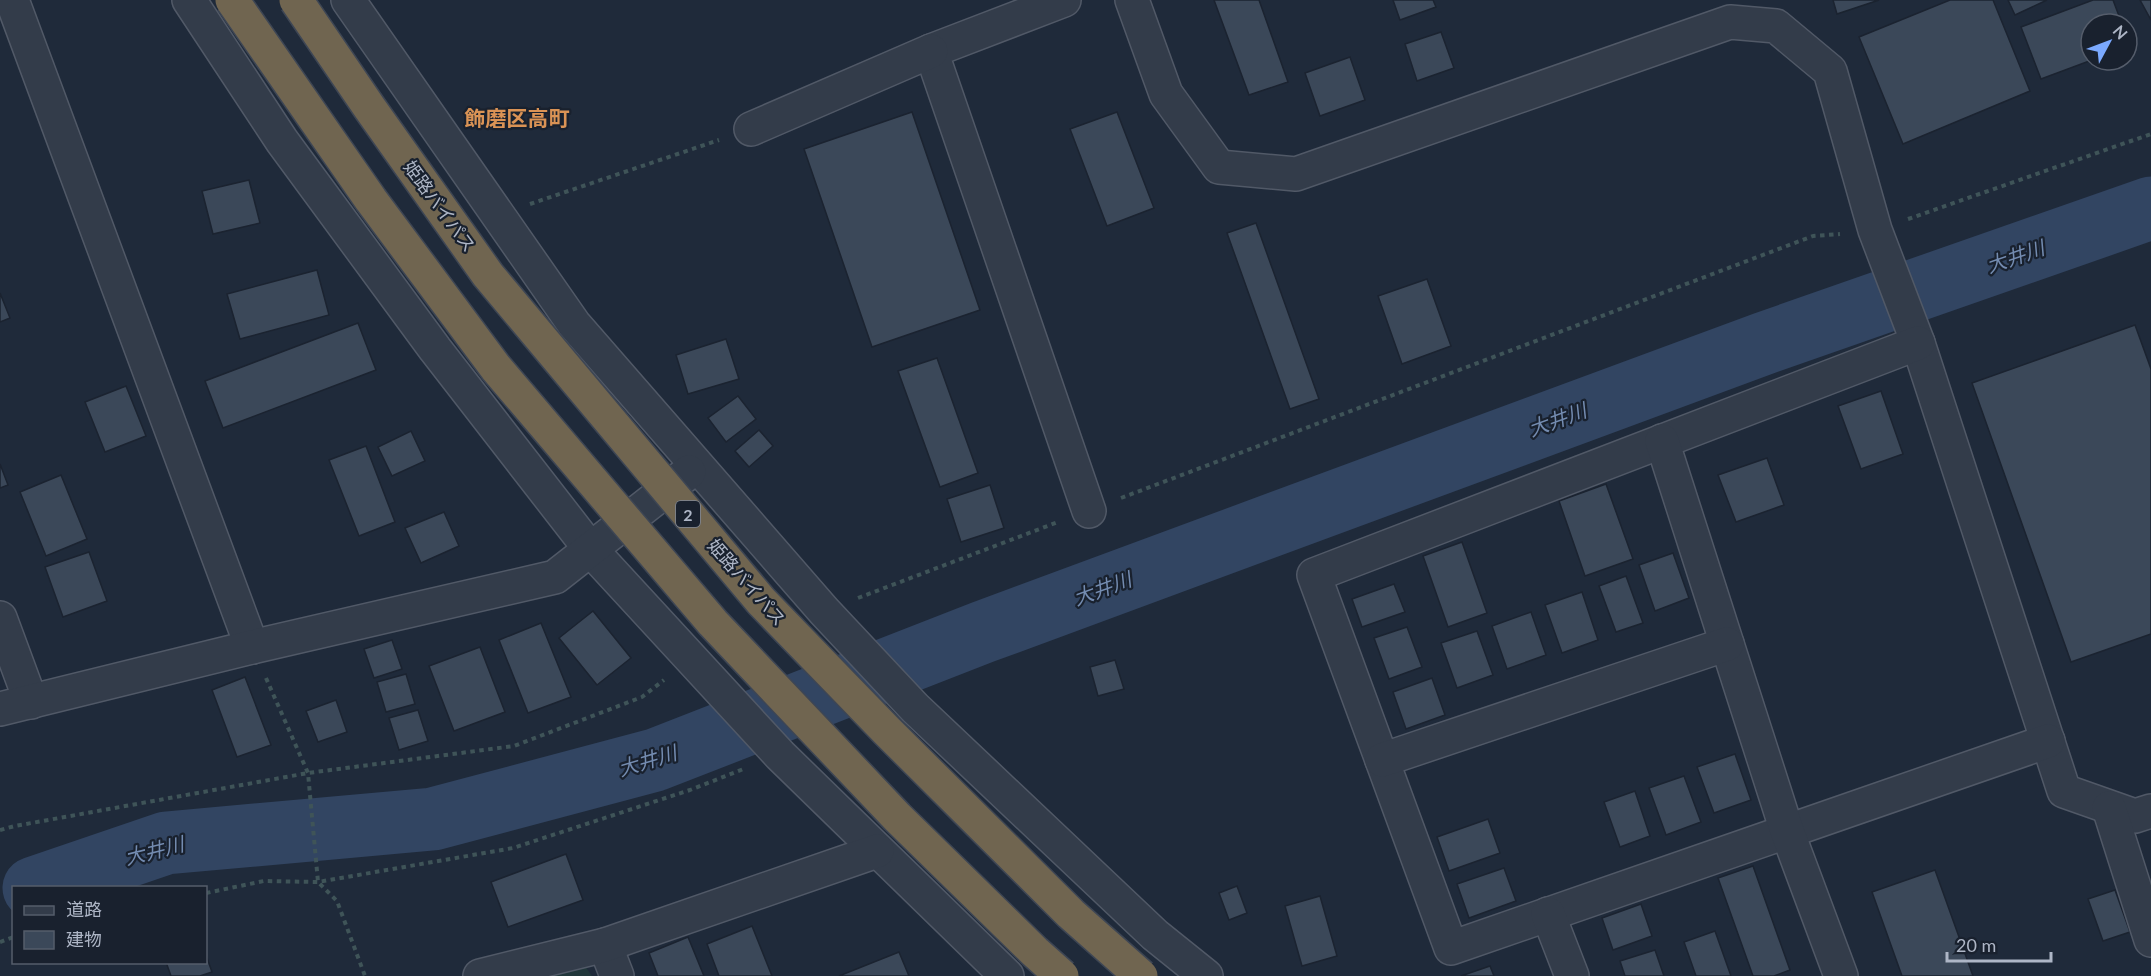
<svg xmlns="http://www.w3.org/2000/svg" width="2151" height="976" font-family="Lato,'Noto Sans JP',sans-serif">
	<rect width="100%" height="100%" fill="#1f2a3a"/>
	<polygon fill="#21373b" points="585,966 592,976 536,976"/>
	<g fill="none" stroke-linecap="round" stroke-linejoin="round">
		<polyline stroke="#324562" stroke-width="63" points="34,888 166,843 433,819 655,760 983,632 1765,343 2151,208"/>
	</g>
	<g fill="#3b4859" stroke="#1b2330" stroke-width="1.5">
		<polygon points="1214,0 1259,0 1288,82 1249,95"/>
		<polygon points="1393,0 1433,0 1436,7 1400,20"/>
		<polygon points="1833,0 1879,0 1837,14"/>
		<polygon points="1950,0 1993,0 2030,91 1903,144 1859,37"/>
		<polygon points="2008,0 2047,0 2015,15"/>
		<polygon points="2093,0 2113,0 2122,24 2091,24 2092,60 2041,79 2021,27"/>
		<polygon points="2140,0 2151,0 2151,20"/>
		<polygon points="1441,32 1454,68 1417,81 1405,44"/>
		<polygon points="1350,57 1365,100 1320,116 1305,73"/>
		<polygon points="912,112 980,310 872,347 804,149"/>
		<polygon points="1117,112 1154,208 1107,226 1070,129"/>
		<polygon points="249,180 260,223 213,234 202,191"/>
		<polygon points="1256,223 1319,399 1290,409 1227,233"/>
		<polygon points="317,270 329,315 240,339 227,294"/>
		<polygon points="1427,279 1451,346 1402,364 1378,296"/>
		<polygon points="0,293 10,318 0,322"/>
		<polygon points="358,323 376,370 223,428 205,381"/>
		<polygon points="2135,325 2151,369 2151,634 2071,662 1972,383"/>
		<polygon points="726,339 739,379 688,394 676,355"/>
		<polygon points="937,358 978,473 940,487 898,371"/>
		<polygon points="126,386 146,436 105,452 85,402"/>
		<polygon points="1881,391 1903,454 1861,469 1838,406"/>
		<polygon points="738,396 756,419 726,442 708,418"/>
		<polygon points="759,430 773,446 749,467 735,451"/>
		<polygon points="411,431 425,461 392,476 378,447"/>
		<polygon points="366,446 395,522 359,536 329,460"/>
		<polygon points="1767,458 1784,505 1736,522 1718,475"/>
		<polygon points="0,464 8,485 0,488"/>
		<polygon points="61,475 87,539 46,556 20,492"/>
		<polygon points="1606,484 1633,559 1585,576 1559,501"/>
		<polygon points="990,485 1004,528 961,542 947,499"/>
		<polygon points="444,512 459,546 421,563 405,528"/>
		<polygon points="1462,542 1487,613 1448,627 1423,556"/>
		<polygon points="89,552 107,601 63,617 45,567"/>
		<polygon points="1673,553 1689,598 1655,611 1639,565"/>
		<polygon points="1626,576 1643,623 1616,632 1599,586"/>
		<polygon points="1394,584 1405,612 1362,627 1352,599"/>
		<polygon points="1582,592 1598,640 1562,653 1545,605"/>
		<polygon points="593,611 631,658 597,685 559,638"/>
		<polygon points="1531,612 1546,655 1507,669 1492,626"/>
		<polygon points="541,623 571,697 528,713 499,640"/>
		<polygon points="1407,627 1422,667 1389,679 1374,638"/>
		<polygon points="1477,631 1493,675 1457,688 1441,643"/>
		<polygon points="392,640 402,669 374,678 364,649"/>
		<polygon points="480,647 505,712 454,731 429,666"/>
		<polygon points="1115,660 1124,689 1098,696 1090,667"/>
		<polygon points="406,674 415,704 386,712 377,682"/>
		<polygon points="245,677 271,745 237,757 212,690"/>
		<polygon points="1432,678 1445,715 1406,729 1393,692"/>
		<polygon points="336,700 347,732 318,742 306,711"/>
		<polygon points="418,710 428,741 399,750 389,718"/>
		<polygon points="1735,754 1751,800 1714,813 1697,767"/>
		<polygon points="1684,776 1701,822 1666,835 1649,788"/>
		<polygon points="1635,791 1650,836 1620,847 1604,802"/>
		<polygon points="1488,819 1500,853 1449,871 1437,837"/>
		<polygon points="566,854 583,900 508,927 491,882"/>
		<polygon points="1753,866 1790,970 1774,976 1753,976 1718,878"/>
		<polygon points="1504,868 1516,901 1469,918 1457,884"/>
		<polygon points="1935,870 1973,976 1902,976 1872,892"/>
		<polygon points="1237,886 1247,913 1229,920 1219,893"/>
		<polygon points="2115,890 2130,932 2103,941 2088,899"/>
		<polygon points="1320,896 1337,956 1302,966 1285,906"/>
		<polygon points="1641,904 1652,936 1613,950 1602,918"/>
		<polygon points="752,926 772,976 719,976 707,944"/>
		<polygon points="1715,931 1731,976 1696,976 1684,942"/>
		<polygon points="688,937 704,976 658,976 649,953"/>
		<polygon points="1655,950 1664,976 1625,976 1620,961"/>
		<polygon points="899,952 909,976 839,976"/>
		<polygon points="206,955 212,972 200,976 171,976 166,962 206,962"/>
		<polygon points="1490,966 1494,976 1461,976"/>
	</g>
	<g fill="none" stroke-linecap="round" stroke-linejoin="round">
		<g stroke="#515967" stroke-width="36">
			<g id="minor">
				<polyline points="12,0 252,647"/>
				<polyline points="189,0 282,141 435,349 591,550 780,755 1007,976"/>
				<polyline points="348,0 574,324 824,611 915,708 1155,935 1206,976"/>
				<polyline points="1064,0 931,51 1089,511"/>
				<polyline points="1132,0 1166,94 1219,167 1296,174 1730,22 1776,26 1830,71 1875,230 1918,343 2064,791 2135,816 2151,811"/>
				<polyline points="751,129 931,51"/>
				<polyline points="1918,343 1314,575 1451,948 2048,741"/>
				<polyline points="1662,441 1787,831 1841,976"/>
				<polyline points="0,618 31,702"/>
				<polyline points="0,709 252,647 555,577 689,472"/>
				<polyline points="1382,760 1727,644"/>
				<polyline points="2109,808 2151,940"/>
				<polyline points="1548,914 1572,976"/>
				<polyline points="605,945 617,976"/>
				<polyline points="480,976 605,945 877,851"/>
			</g>
		</g>
		<g stroke="#3f5458" stroke-width="4" stroke-dasharray="4.5 4.5" stroke-linecap="butt">
			<polyline points="530,204 719,140"/>
			<polyline points="1908,219 2151,134"/>
			<polyline points="1121,498 1813,236 1840,234"/>
			<polyline points="858,598 1058,522"/>
			<polyline points="266,678 308,773 318,882 337,901 365,976"/>
			<polyline points="0,830 15,826 308,773 514,746 642,697 664,680"/>
			<polyline points="206,893 264,881 318,882 513,848 690,790 746,768"/>
			<polyline points="0,942 14,937"/>
		</g>
		<use href="#minor" stroke="#333c4a" stroke-width="33"/>
		<g stroke="#3e4654" stroke-width="36" stroke-linecap="butt">
			<g id="highway-bridge">
				<polyline points="232,0 371,200 496,368 713,623 897,817 1035,952 1062,976"/>
				<polyline points="296,0 369,107 488,275 761,601 887,731 1071,914 1141,976"/>
			</g>
		</g>
		<use href="#highway-bridge" stroke="#706550" stroke-width="33"/>
	</g>
	<g text-anchor="middle" dominant-baseline="central" stroke-width="4.5" stroke-linejoin="round" paint-order="stroke">
		<rect fill="#19212e" stroke="#818998" stroke-width="1.5" x="676" y="501" width="24" height="26" rx="4.5"/>
		<g font-size="16" font-weight="bold" fill="#aeb6c6">
			<text x="688" y="514">2</text>
		</g>
		<g font-size="18" fill="#aeb6c6" stroke="#19212e">
			<text transform="translate(440 206) rotate(54)">姫路バイパス</text>
			<text transform="translate(747 582) rotate(49)">姫路バイパス</text>
		</g>
		<g font-size="20" font-style="italic" fill="#748cb1" stroke="#19212e">
			<text transform="translate(2015 256) rotate(-19)">大井川</text>
			<text transform="translate(1557 419) rotate(-20)">大井川</text>
			<text transform="translate(1102 588) rotate(-20)">大井川</text>
			<text transform="translate(647 760) rotate(-17)">大井川</text>
			<text transform="translate(154 850) rotate(-14)">大井川</text>
		</g>
		<g font-size="21" font-weight="bold" fill="#da9355" stroke="#19212e">
			<text x="517" y="117">飾磨区高町</text>
		</g>
	</g>
	<rect x="12" y="886" width="195" height="78" fill="#19212e" stroke="#555d6b" stroke-width="1.5"/>
	<rect x="24" y="906" width="30" height="9" fill="#333c4a" stroke="#555d6b" stroke-width="1.5"/>
	<text x="66" y="916" font-size="18" fill="#aeb6c6">道路</text>
	<rect x="24" y="931" width="30" height="18" fill="#3b4859" stroke="#555d6b" stroke-width="1.5"/>
	<text x="66" y="946" font-size="18" fill="#aeb6c6">建物</text>
	<g transform="translate(2109 42) rotate(49)"><circle r="28" fill="#19212e" stroke="#555d6b" stroke-width="1.5"/>
	<path d="M0-4.5L10 22L0 15L-10 22Z" fill="#7ba9fe"/>
	<text y="-9" font-size="16" font-weight="bold" text-anchor="middle" fill="#aeb6c6">N</text>
	</g>
	<path d="M1947 952v9h104v-9" fill="none" stroke="#aeb6c6" stroke-width="3"/>
	<text x="1956" y="952" font-size="18" fill="#aeb6c6" stroke="#19212e" stroke-width="4.5" paint-order="stroke">20 m</text>
</svg>
